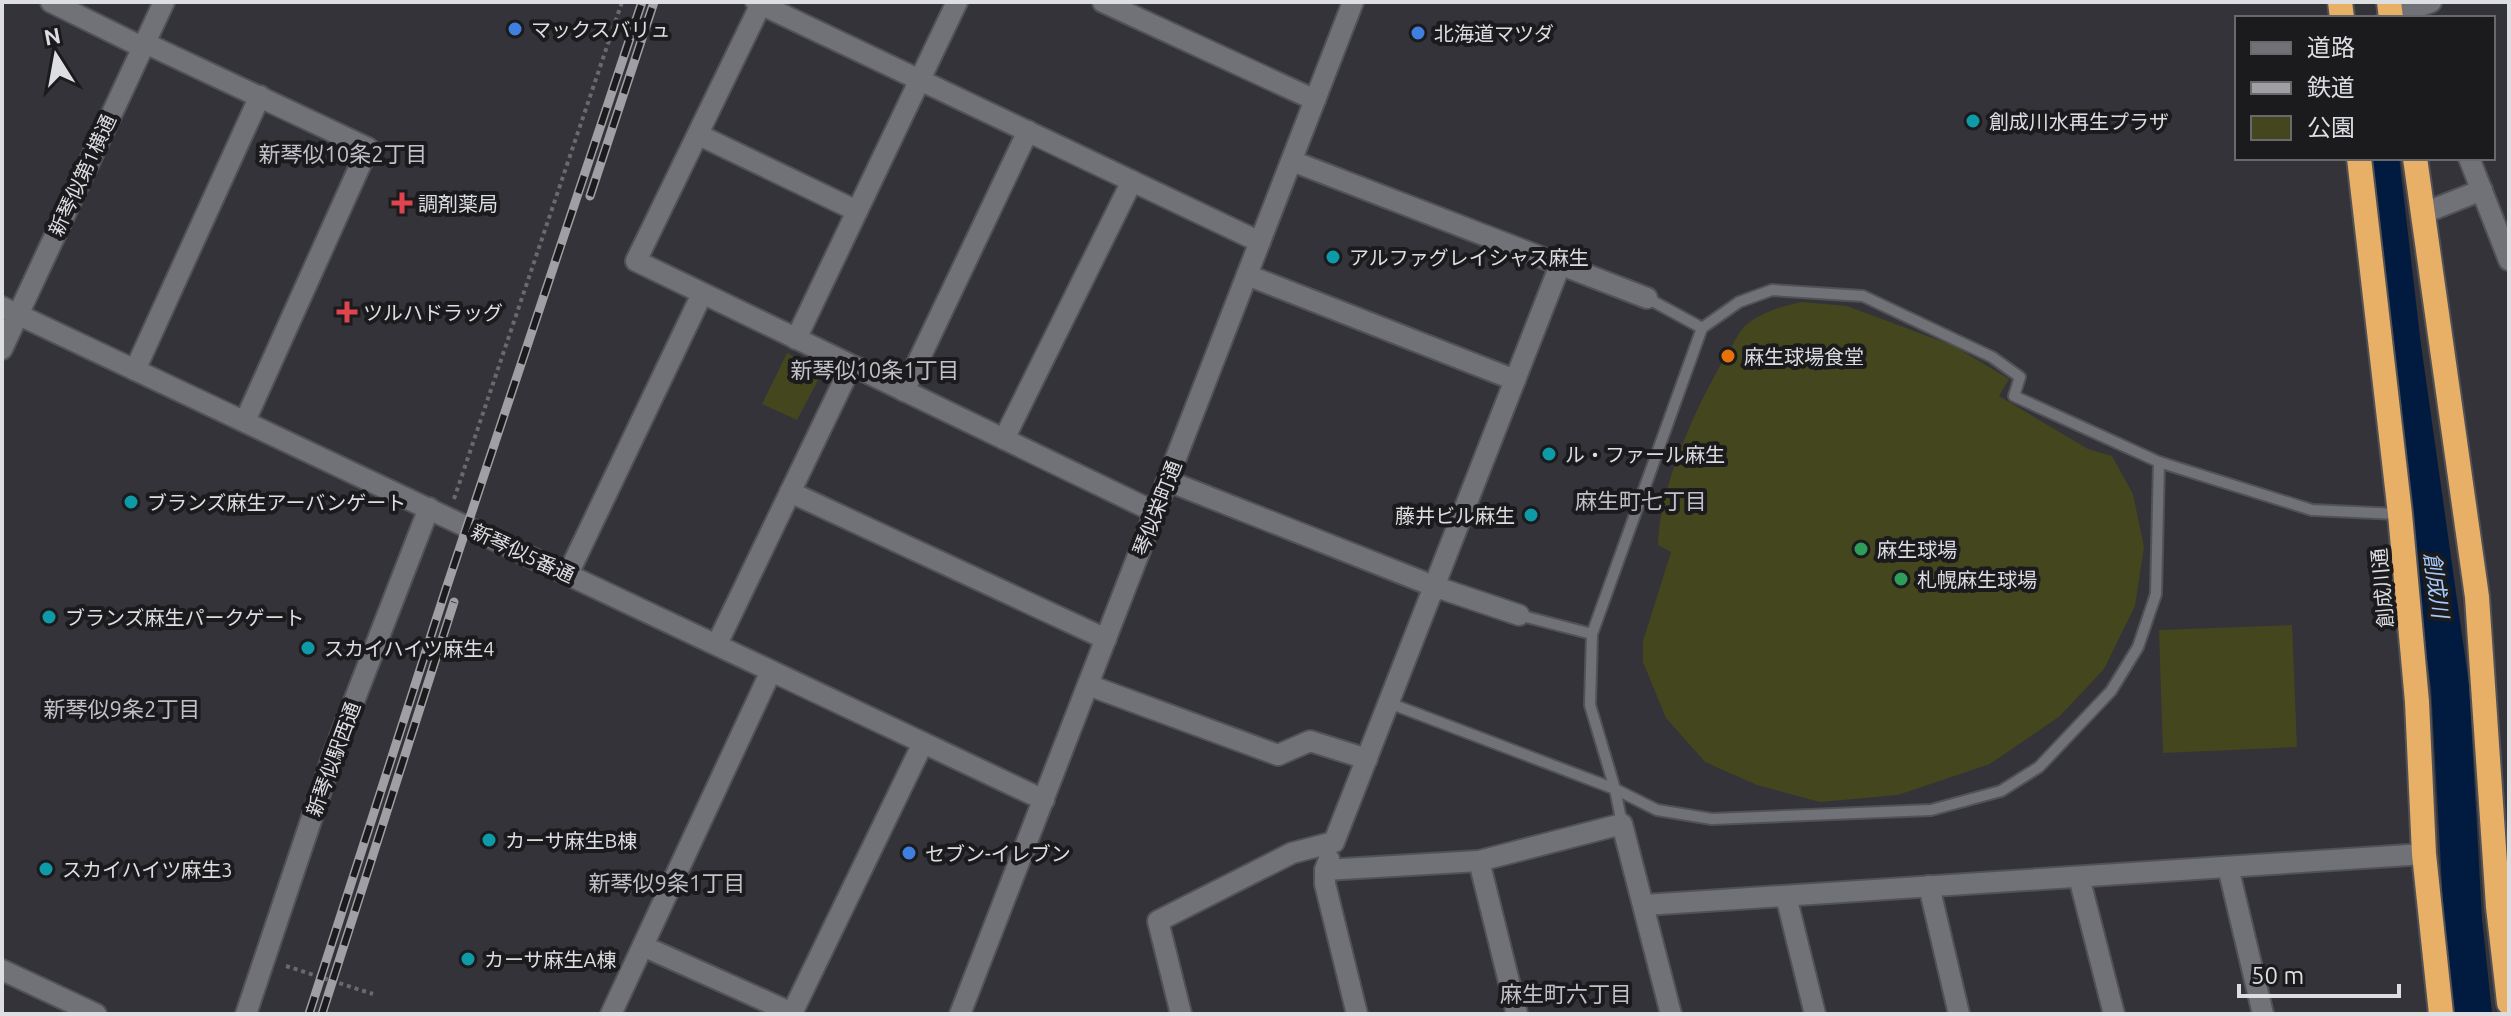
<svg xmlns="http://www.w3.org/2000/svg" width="2511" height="1016" font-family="Ubuntu,'Noto Sans JP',sans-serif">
	<rect width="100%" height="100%" fill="#333339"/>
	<g fill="#44461e">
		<path d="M1802 302 1847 306 1954 346 2009 379 1999 396 2088 449 2112 456 2133 494 2144 547 2135 606 2104 669 2060 716 1990 764 1898 795 1820 802 1757 785 1705 762 1666 718 1643 662V641L1671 552 1658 545C1659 486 1698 401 1729 351 1734 343 1739 331 1746 325 1762 312 1782 306 1802 302Z"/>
		<polygon points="787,353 823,371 797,420 762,404"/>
		<polygon points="2292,625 2297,747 2163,753 2159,630"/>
	</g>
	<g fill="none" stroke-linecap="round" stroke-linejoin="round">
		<polyline stroke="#001b3f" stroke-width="38" points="2380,158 2402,346 2450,686 2463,920 2473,1014"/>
		<g stroke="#515256" stroke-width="14">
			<g id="lane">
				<polygon points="1772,290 1863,296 1992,357 2020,377 2014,396 2159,462 2156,594 2138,647 2111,691 2039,767 2001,791 1931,810 1712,819 1657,810 1615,789 1590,705 1592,634 1702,328 1739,302"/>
				<polyline points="1647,298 1702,328"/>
				<polyline points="2159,462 2312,510 2398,514"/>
				<polyline points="1519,615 1592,634"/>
				<polyline points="1389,703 1615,789 1622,824"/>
			</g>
		</g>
		<g stroke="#515256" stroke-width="24">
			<g id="street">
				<polyline points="51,2 142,47"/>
				<polyline points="756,2 1260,242"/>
				<polyline points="1103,2 1315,100"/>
				<polyline points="761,4 636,261 1155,512"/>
				<polyline points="145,43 368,148 245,421"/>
				<polyline points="699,135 857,211"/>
				<polyline points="1292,161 1647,298"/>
				<polyline points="2424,213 2482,190"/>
				<polyline points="1247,275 1515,380"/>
				<polyline points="2,307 1044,800"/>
				<polyline points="796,339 957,2"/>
				<polyline points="135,370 260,96"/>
				<polyline points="904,391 1028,131"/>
				<polyline points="1004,439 1132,181"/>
				<polyline points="1168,481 1436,587 1519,615"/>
				<polyline points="790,492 1106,639"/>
				<polyline points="568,574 702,294"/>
				<polyline points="717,644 851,366"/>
				<polyline points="1088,685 1278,755 1310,741 1367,759"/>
				<polyline points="1329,859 1325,870 1325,884 1357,1014"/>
				<polyline points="1479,861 1517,1014"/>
				<polyline points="2228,867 2263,1014"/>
				<polyline points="1325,870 1479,861 1622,824 1671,1014"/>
				<polyline points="2079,877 2114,1014"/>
				<polyline points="1929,886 1959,1014"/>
				<polyline points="1786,896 1815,1014"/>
				<polyline points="1644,905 2424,854"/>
				<polyline points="643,946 792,1013 923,743"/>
				<polyline points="2,970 96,1014"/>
				<polyline points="246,1014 333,755 429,508"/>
				<polyline points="611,1014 771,671"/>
				<polyline points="1181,1014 1158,921 1292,853 1334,842 1560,265"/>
			</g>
		</g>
		<g stroke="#515256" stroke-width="24">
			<g id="secondary">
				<polyline points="2387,18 2431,2"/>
				<polyline points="2469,158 2509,260"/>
				<polyline points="2,349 164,2"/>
				<polyline points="960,1014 1353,2"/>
			</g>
		</g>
		<g stroke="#515256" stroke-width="28">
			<g id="highway">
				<polyline points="2340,2 2342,18"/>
				<polyline points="2389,2 2391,18"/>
				<polyline points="2359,158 2400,514 2417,702 2424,854 2441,1014"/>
				<polyline points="2415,158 2477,597 2498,907 2509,1003"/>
			</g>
		</g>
		<g stroke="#69696e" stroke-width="4" stroke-dasharray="4 4" stroke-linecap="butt">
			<polyline points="454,499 622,2"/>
			<polyline points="286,966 373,994"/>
		</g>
		<use href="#lane" stroke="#717178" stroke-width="10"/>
		<use href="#street" stroke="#717178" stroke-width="20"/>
		<use href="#secondary" stroke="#717178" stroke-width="20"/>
		<use href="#highway" stroke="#e8af67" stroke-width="24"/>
		<g stroke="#9f9fa4" stroke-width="9">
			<g id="rail">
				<polyline points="590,196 654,2"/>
				<polyline points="309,1014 446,589 642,2"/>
				<polyline points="322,1014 454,602"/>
			</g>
		</g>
		<use href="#rail" stroke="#1b1b1e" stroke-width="6" stroke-dasharray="18" stroke-linecap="butt"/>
	</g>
	<g fill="#3f7fe0" stroke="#1b1b1e" stroke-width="3">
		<circle cx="515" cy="29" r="8"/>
		<circle cx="1418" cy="33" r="8"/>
		<circle cx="909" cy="853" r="8"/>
	</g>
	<g fill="#0f9aa8" stroke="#1b1b1e" stroke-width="3">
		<circle cx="1973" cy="121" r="8"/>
		<circle cx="1333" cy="257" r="8"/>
		<circle cx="1549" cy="454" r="8"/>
		<circle cx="131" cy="502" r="8"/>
		<circle cx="1531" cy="515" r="8"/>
		<circle cx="49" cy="617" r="8"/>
		<circle cx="308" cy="648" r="8"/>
		<circle cx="489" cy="840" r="8"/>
		<circle cx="46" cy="869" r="8"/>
		<circle cx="468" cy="959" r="8"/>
	</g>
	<g fill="#e0444e" stroke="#1b1b1e" stroke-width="3">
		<path d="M398 191h8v8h8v8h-8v8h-8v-8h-8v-8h8z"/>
		<path d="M343 300h8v8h8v8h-8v8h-8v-8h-8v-8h8z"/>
	</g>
	<circle fill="#e8710a" stroke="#1b1b1e" stroke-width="3" cx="1728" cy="356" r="8"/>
	<g fill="#2e9e5b" stroke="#1b1b1e" stroke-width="3">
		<circle cx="1861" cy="549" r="8"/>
		<circle cx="1901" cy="579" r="8"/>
	</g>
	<g text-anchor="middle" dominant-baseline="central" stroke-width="8" stroke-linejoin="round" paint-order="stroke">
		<g font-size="20" fill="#dddee1" stroke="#1b1b1e" text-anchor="start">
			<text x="531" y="29">マックスバリュ</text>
			<text x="1434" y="33">北海道マツダ</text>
			<text x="1989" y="121">創成川水再生プラザ</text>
			<text x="418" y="203">調剤薬局</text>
			<text x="1349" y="257">アルファグレイシャス麻生</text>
			<text x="363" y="312">ツルハドラッグ</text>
			<text x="1744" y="356">麻生球場食堂</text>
			<text x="1565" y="454">ル・ファール麻生</text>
			<text x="147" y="502">ブランズ麻生アーバンゲート</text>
			<text x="1515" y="515" text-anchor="end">藤井ビル麻生</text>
			<text x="1877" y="549">麻生球場</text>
			<text x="1917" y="579">札幌麻生球場</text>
			<text x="65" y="617">ブランズ麻生パークゲート</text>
			<text x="324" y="648">スカイハイツ麻生4</text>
			<text x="505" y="840">カーサ麻生B棟</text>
			<text x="925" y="853">セブン-イレブン</text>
			<text x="62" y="869">スカイハイツ麻生3</text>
			<text x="484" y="959">カーサ麻生A棟</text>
		</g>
		<g font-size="20" fill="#dddee1" stroke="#1b1b1e">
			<text transform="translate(82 175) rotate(-65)">新琴似第1横通</text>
			<text transform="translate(1157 508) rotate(-69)">琴似栄町通</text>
			<text transform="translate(523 553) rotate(25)">新琴似5番通</text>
			<text transform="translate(2382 588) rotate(-95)">創成川通</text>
			<text transform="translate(333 759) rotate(-70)">新琴似駅西通</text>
		</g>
		<g font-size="22" fill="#c0c0c8" stroke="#1b1b1e">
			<text x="343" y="153">新琴似10条2丁目</text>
			<text x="875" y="369">新琴似10条1丁目</text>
			<text x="1641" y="500">麻生町七丁目</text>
			<text x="122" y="708">新琴似9条2丁目</text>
			<text x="667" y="882">新琴似9条1丁目</text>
			<text x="1566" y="993">麻生町六丁目</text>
		</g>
		<g font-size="22" font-style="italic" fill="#a8cbfa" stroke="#1b1b1e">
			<text transform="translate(2437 585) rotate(82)">創成川</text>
		</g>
	</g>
	<rect width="2511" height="1016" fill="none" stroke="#dddee1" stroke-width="8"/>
	<rect x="2235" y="16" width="260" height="144" fill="#1b1b1e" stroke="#69696c" stroke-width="2"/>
	<rect x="2251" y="42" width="40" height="12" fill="#717178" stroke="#69696c" stroke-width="2"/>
	<text x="2307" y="56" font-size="24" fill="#dddee1">道路</text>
	<rect x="2251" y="82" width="40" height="12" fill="#9f9fa4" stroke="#69696c" stroke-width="2"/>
	<text x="2307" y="96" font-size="24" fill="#dddee1">鉄道</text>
	<rect x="2251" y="116" width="40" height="24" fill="#44461e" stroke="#69696c" stroke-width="2"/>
	<text x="2307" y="136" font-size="24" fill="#dddee1">公園</text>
	<g transform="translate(56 56) rotate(349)" stroke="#1b1b1e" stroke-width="6" paint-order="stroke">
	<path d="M0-6L14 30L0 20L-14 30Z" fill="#dddee1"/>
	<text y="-12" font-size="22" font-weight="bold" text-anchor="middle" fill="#dddee1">N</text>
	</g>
	<path d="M2239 984v12h160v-12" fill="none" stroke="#dddee1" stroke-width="4"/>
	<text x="2251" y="984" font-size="24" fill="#dddee1" stroke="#1b1b1e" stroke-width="6" paint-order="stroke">50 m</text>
</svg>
